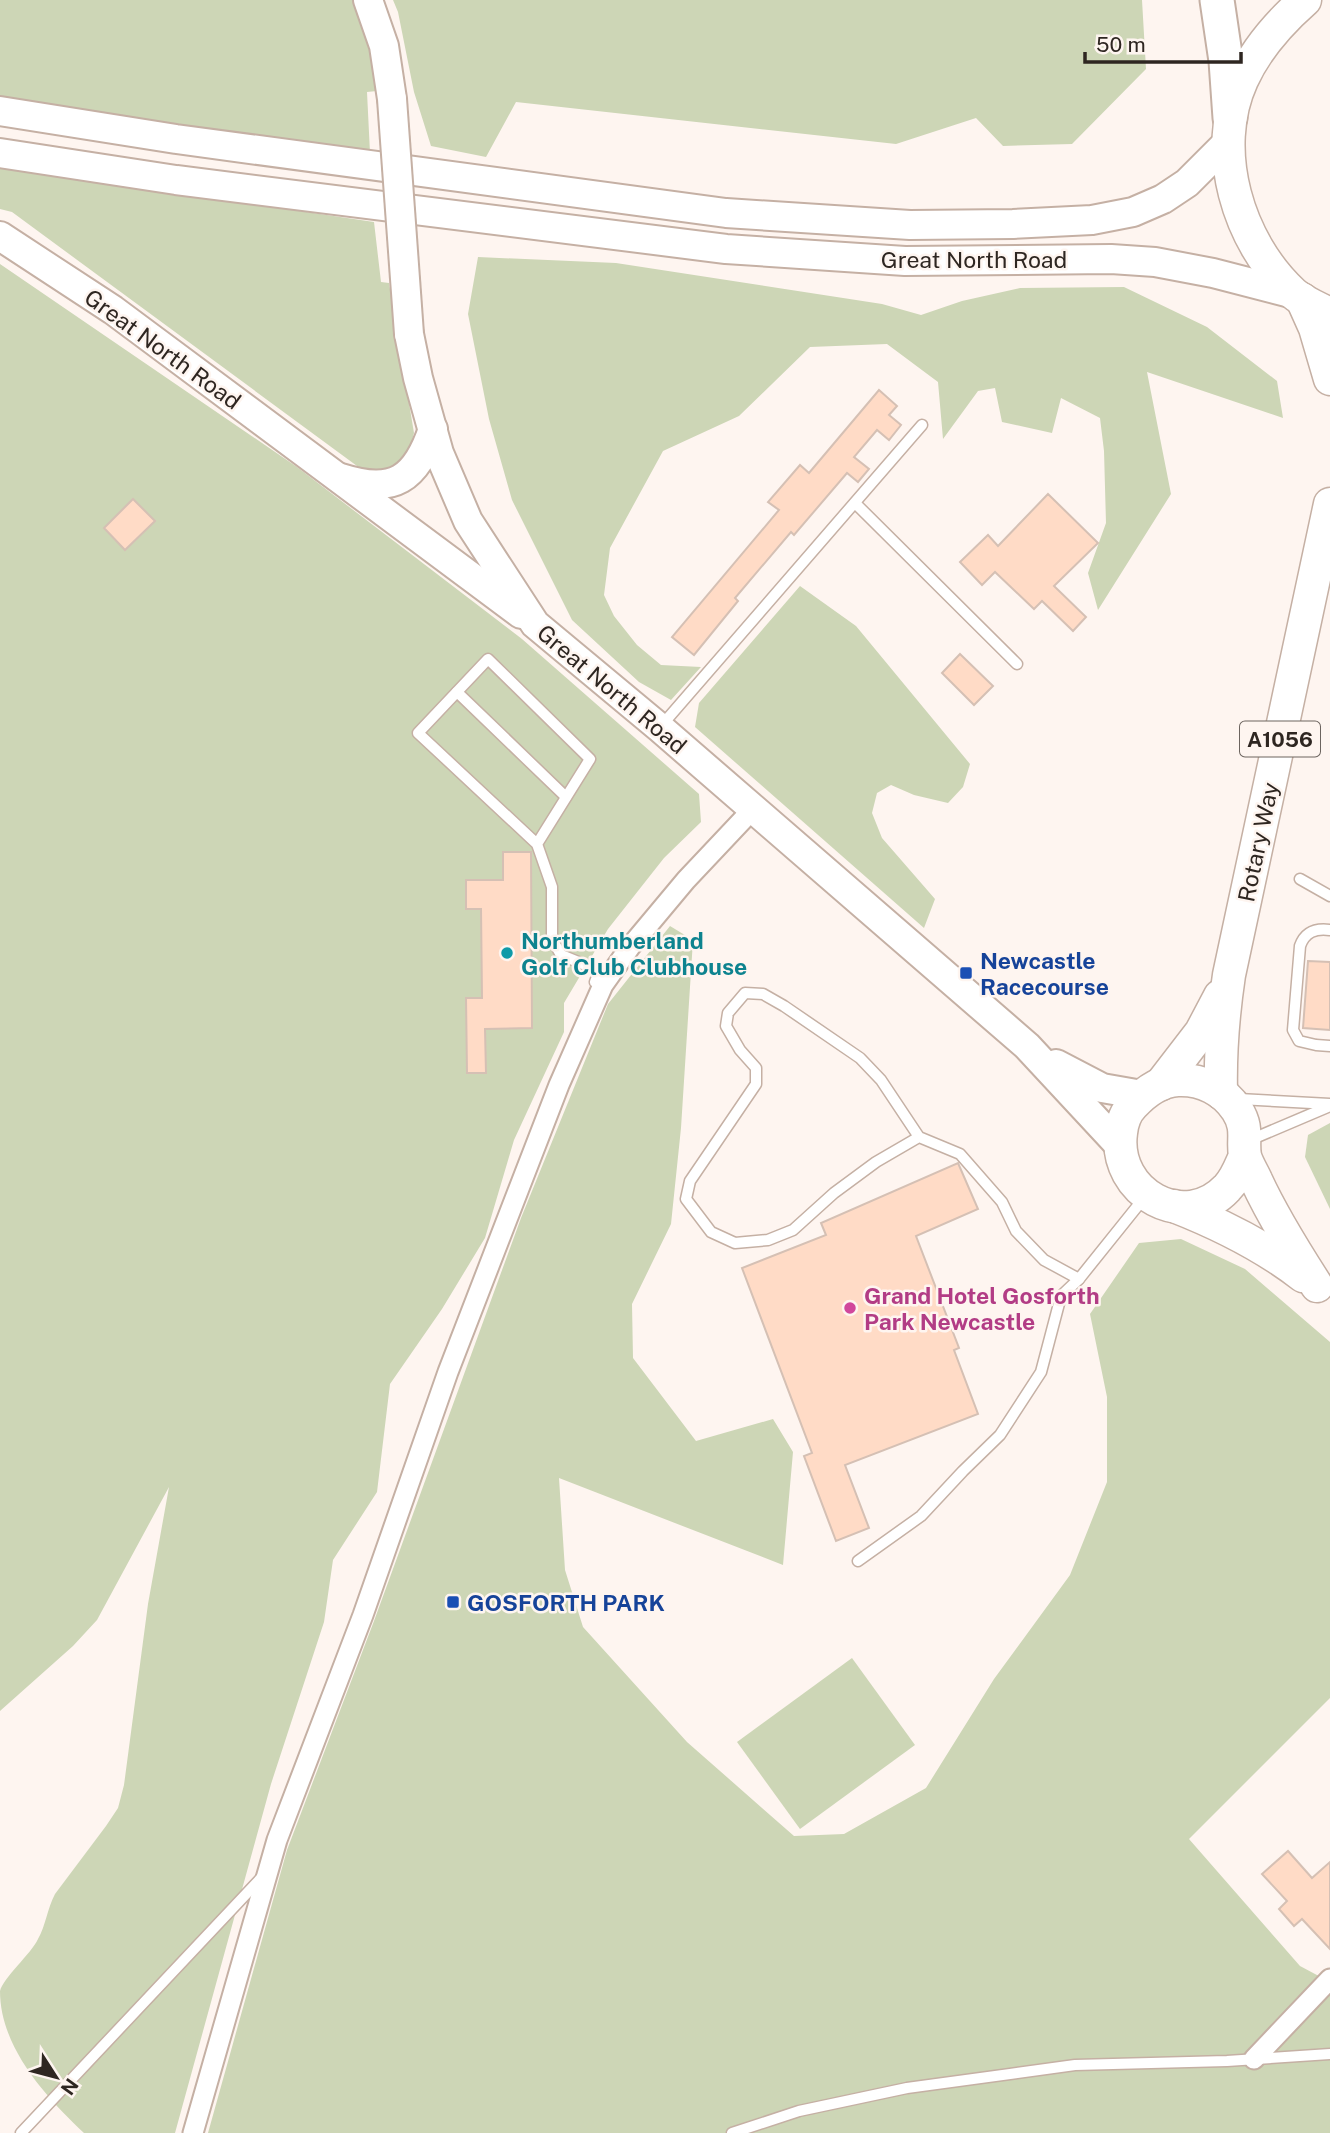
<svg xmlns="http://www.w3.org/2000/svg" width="1330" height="2133" font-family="'Public Sans',sans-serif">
	<rect width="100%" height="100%" fill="#fef5f0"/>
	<g fill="#cdd6b6">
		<polygon points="0,0 354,0 375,62 377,91 367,92 370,153 0,97"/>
		<polygon points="393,0 1142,0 1146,69 1072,144 1003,146 976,118 896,144 516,102 486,157 431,146 414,92 398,12"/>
		<path d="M0 167 374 222 381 282 389 283 414 433C407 463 399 467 372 477L12 212 0 209Z"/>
		<polygon points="478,257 616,263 882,304 921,315 962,301 1020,288 1124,287 1207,327 1277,381 1283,418 1147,372 1171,494 1098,610 1088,573 1106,523 1104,451 1100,418 1061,398 1052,433 1002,422 995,388 978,391 943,439 938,382 887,344 810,347 739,416 663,451 610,548 604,595 614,616 637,645 661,665 701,667 671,700 639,682 572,620 512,500 489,419 468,314"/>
		<path d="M0 264 297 467 522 639 699 794 701 822 664 858 608 929 564 1003V1032L514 1140 485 1238 442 1309 390 1384 377 1492 333 1560 324 1622 271 1784 175 2133H84C47 2098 0 2048 0 1991 3 1978 31 1954 38 1939 46 1925 47 1909 55 1894L106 1826 118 1808 124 1785 148 1604 169 1487 97 1620 73 1646 0 1711Z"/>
		<polygon points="800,586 856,626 970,764 963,787 948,803 914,795 891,785 877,793 872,813 882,838 935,899 924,928 695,727 699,703"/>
		<polygon points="670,926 693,940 681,1128 671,1224 632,1304 633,1358 696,1441 773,1419 793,1452 783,1565 559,1478 565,1570 583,1627 687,1742 794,1836 844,1834 926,1788 994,1679 1070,1575 1107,1482 1107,1397 1090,1314 1139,1243 1181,1239 1245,1269 1330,1342 1330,1698 1189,1839 1300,1966 1330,1982 1330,2133 208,2133 287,1850 374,1621 521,1218 608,1004"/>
		<polygon points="1330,1123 1330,1209 1305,1157 1308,1135"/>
		<polygon points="852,1658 915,1745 800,1829 737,1742"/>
	</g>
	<g fill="#ffdbc6" stroke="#d5c0b4" stroke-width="2">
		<polygon points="879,390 897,406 889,415 901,425 889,440 877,430 854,457 869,469 858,482 847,473 794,535 791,532 735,598 738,601 694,655 672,637 779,510 768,502 800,465 809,473"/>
		<polygon points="1048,494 1098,543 1054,586 1086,617 1073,631 1042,601 1034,609 995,572 982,585 960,562 988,535 998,546"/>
		<polygon points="133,499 155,521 125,550 104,528"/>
		<polygon points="960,654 993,686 974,705 942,673"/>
		<polygon points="503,852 531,852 532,1028 485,1029 486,1073 467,1073 466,998 482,998 481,909 466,909 466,880 503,880"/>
		<polygon points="1308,961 1330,962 1330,1030 1303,1028"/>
		<polygon points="958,1163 978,1209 916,1236 959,1348 954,1350 978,1414 845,1465 869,1528 836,1541 804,1456 812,1453 742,1268 826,1235 821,1223"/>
		<polygon points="1288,1851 1312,1878 1330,1862 1330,1949 1302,1919 1294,1926 1279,1909 1287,1901 1262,1874"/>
	</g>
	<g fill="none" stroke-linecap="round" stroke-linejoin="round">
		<g stroke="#c5b0a4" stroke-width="13">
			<g id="service">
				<polyline points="855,503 1017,664"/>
				<polyline points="457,692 566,797"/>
				<polyline points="662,725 922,425"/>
				<polyline points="537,844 590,759 488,659 418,733 537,844 552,887 552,939 561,955 593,968 598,974 595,982 599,984"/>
				<polyline points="1300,879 1330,896"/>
				<path d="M1330 930C1315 928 1305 932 1300 946L1293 1030 1299 1041 1316 1045 1330 1046"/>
				<polyline points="1239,1099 1330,1104"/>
				<polyline points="919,1137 881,1080 860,1058 784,1006 763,994 745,993 728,1013 726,1026 740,1050 756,1068 756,1084 690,1181 686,1199 711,1232 735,1243 768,1240 793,1230 834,1193 876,1162 919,1137 960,1154 1002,1202 1016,1231 1044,1260 1079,1279"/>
				<polyline points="1250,1140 1330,1106"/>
				<polyline points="858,1561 921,1516 963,1471 1000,1435 1041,1372 1061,1296 1079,1279 1144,1198"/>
				<polyline points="21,2133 263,1876"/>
				<polyline points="732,2133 799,2111 907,2088 1010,2074 1075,2065 1227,2061 1330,2054"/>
			</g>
		</g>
		<g stroke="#c5b0a4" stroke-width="23">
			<g id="minor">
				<polyline points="1254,2059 1330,1979"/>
				<polyline points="193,2133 277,1840 363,1615 448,1372 559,1085 603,985 630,947 686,880 752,810"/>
			</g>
		</g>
		<g stroke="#c5b0a4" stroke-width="32">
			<g id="secondary">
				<polyline points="368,0 384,46 392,99"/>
				<polyline points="0,111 176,139 726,213 910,225 1013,224 1092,220 1133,212 1163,199 1187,183 1228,142"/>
				<polyline points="0,153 176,180 726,249 905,261 1111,259 1155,262 1213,273 1294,294"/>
				<polyline points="0,236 113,310 521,614"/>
				<polyline points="409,334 418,378 439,453 468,521 535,624 660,728 1027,1046 1119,1145"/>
				<path d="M341 478C394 495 416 479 433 429"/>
				<polyline points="1056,1064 1102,1088 1142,1095"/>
			</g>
		</g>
		<g stroke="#c5b0a4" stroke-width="35">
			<g id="primary">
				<path d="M1305 0C1280 22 1256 49 1242 80 1210 150 1238 242 1293 293 1303 302 1318 308 1330 314"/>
				<polyline points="1302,299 1315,328 1330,379"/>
				<polyline points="1161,1084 1201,1032 1220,996"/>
				<path d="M1221 1093C1220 1053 1223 1015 1229 975L1330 504"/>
				<path d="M1245 1156C1240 1167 1236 1179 1227 1188 1185 1233 1113 1193 1121 1133 1122 1123 1126 1112 1133 1105 1145 1092 1160 1081 1178 1080 1202 1079 1224 1090 1237 1110 1249 1129 1242 1139 1245 1156 1247 1164 1253 1173 1256 1180 1273 1217 1295 1252 1317 1286"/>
				<path d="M1174 1206C1220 1224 1263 1245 1303 1276"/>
			</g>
		</g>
		<g stroke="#c5b0a4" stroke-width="37">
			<polyline id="trunk" points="1217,0 1226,61 1230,118"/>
		</g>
		<use href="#service" stroke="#fff" stroke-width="10"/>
		<use href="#minor" stroke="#fff" stroke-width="19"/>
		<use href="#secondary" stroke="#fff" stroke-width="28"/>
		<use href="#primary" stroke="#fff" stroke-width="32"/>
		<use href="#trunk" stroke="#fff" stroke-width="33"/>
		<g stroke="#c5b0a4" stroke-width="32" stroke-linecap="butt">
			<polyline id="secondary-bridge" points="392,99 409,334"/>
		</g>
		<use href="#secondary-bridge" stroke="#fff" stroke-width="28"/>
	</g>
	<circle fill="#0f9aa8" stroke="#fef5f0" stroke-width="2.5" cx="507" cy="953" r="7"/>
	<g fill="#1a4fb4" stroke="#fef5f0" stroke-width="2.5">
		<rect x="959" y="966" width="14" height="14" rx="3.5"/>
		<rect x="446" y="1595" width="14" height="14" rx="3.5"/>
	</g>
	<circle fill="#d1479c" stroke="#fef5f0" stroke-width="2.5" cx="850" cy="1308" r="7"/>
	<g text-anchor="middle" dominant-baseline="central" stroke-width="5" stroke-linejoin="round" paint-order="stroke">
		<rect fill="#fef5f0" stroke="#6c645f" stroke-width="2" x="1240" y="721.5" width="80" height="35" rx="5"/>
		<g font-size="21" font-weight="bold" fill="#2e2621">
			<text x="1280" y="739">A1056</text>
		</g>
		<g font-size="23" fill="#2e2621" stroke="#fef5f0">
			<text x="974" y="259">Great North Road</text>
			<text transform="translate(163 349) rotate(36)">Great North Road</text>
			<text transform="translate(612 689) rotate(40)">Great North Road</text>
			<text transform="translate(1258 842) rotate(-78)">Rotary Way</text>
		</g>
		<g font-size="23" font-weight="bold" fill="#0d838f" stroke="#fef5f0" text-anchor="start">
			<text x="521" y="940">Northumberland<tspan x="521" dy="26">Golf Club Clubhouse</tspan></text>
		</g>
		<g font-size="23" font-weight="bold" fill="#164399" stroke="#fef5f0" text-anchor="start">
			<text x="980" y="960">Newcastle<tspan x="980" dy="26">Racecourse</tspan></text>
			<text x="467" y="1602">GOSFORTH PARK</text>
		</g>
		<g font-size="23" font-weight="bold" fill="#b23c85" stroke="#fef5f0" text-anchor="start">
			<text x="864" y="1295">Grand Hotel Gosforth<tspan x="864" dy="26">Park Newcastle</tspan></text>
		</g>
	</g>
	<g transform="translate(56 2077) rotate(126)" stroke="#fef5f0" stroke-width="5" paint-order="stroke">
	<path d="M0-5L12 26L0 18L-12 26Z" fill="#2e2621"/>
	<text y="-10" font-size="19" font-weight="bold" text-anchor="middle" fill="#2e2621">N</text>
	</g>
	<path d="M1085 52v10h156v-10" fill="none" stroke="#2e2621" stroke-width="3.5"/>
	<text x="1096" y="52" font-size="21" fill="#2e2621" stroke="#fef5f0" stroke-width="5" paint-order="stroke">50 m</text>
</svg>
